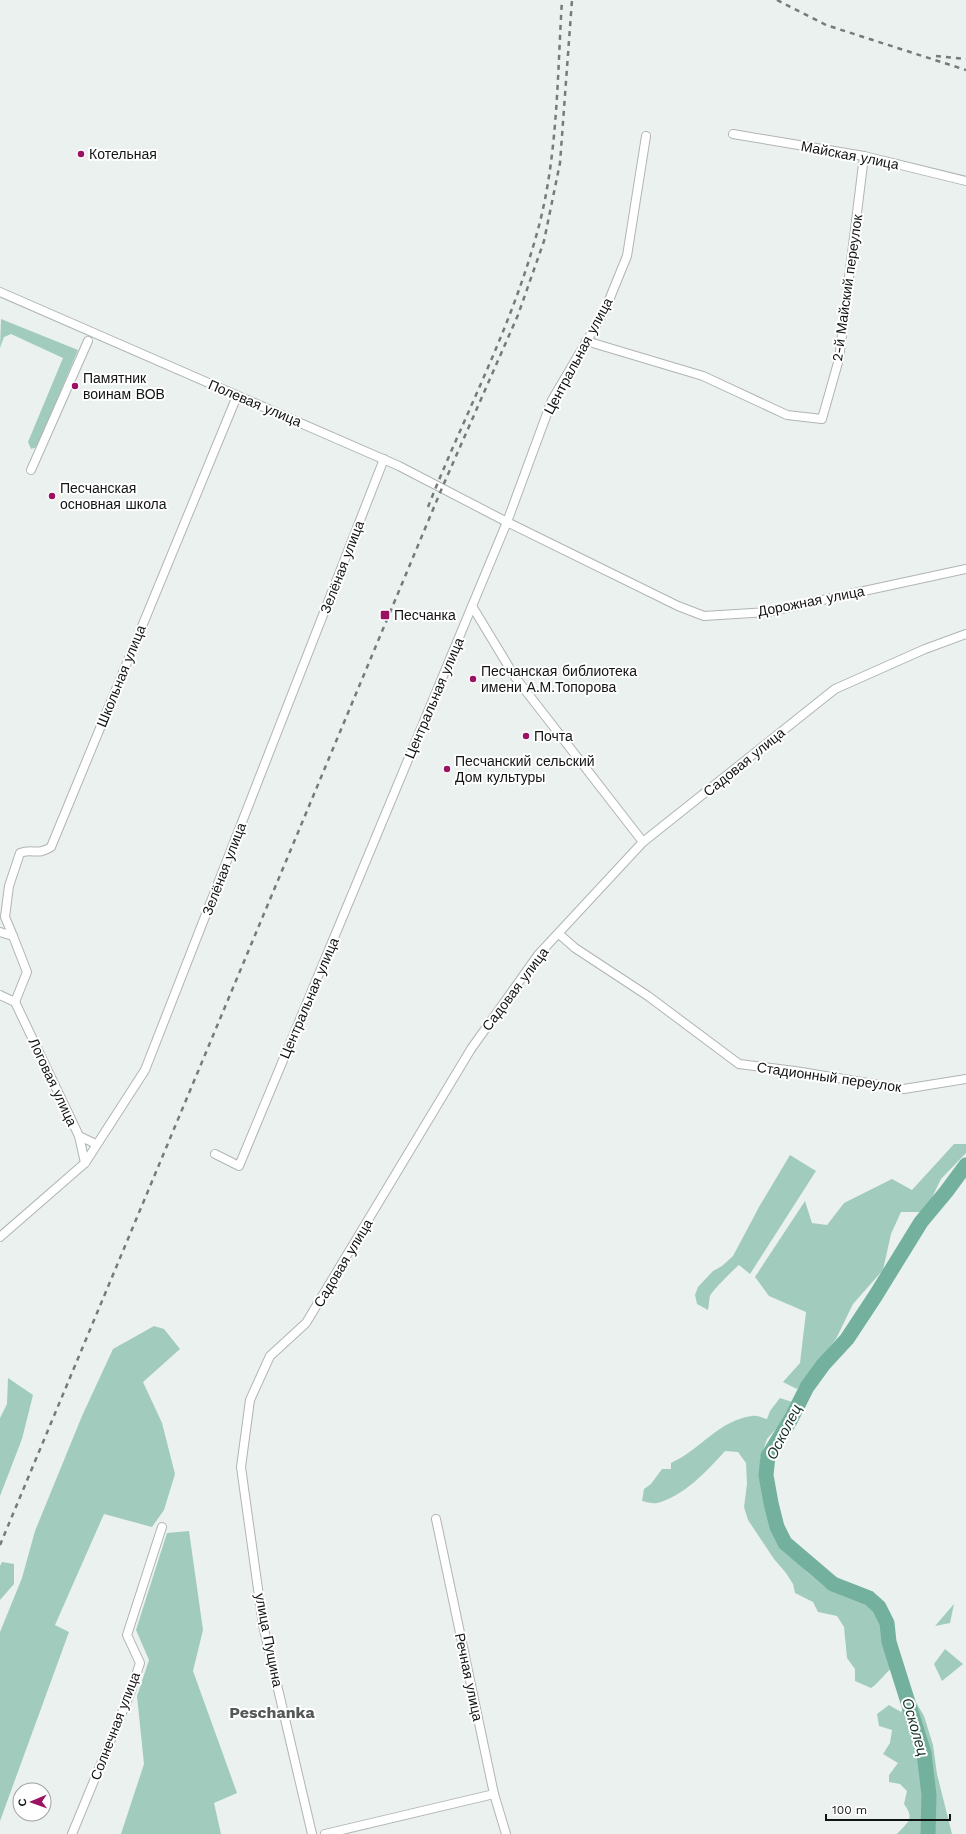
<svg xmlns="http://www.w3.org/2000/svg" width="966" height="1834" font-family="'Work Sans',sans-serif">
	<rect width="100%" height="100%" fill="#ebf1ef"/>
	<g fill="#a1ccbd">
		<polygon points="1,319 78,350 37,447 31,449 28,442 63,358 11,334 4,337 0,348"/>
		<polygon points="954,1144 966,1144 966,1153 941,1179 925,1212 901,1212 891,1234 883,1270 853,1304 836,1339 797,1389 783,1382 800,1363 806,1312 769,1296 755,1277 805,1201 812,1223 827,1225 844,1203 892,1179 912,1190"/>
		<path d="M790 1155 816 1171 750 1274 739 1265C734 1269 712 1291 710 1296 709 1300 709 1305 708 1310L697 1304 695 1295 698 1287 713 1271 722 1266 733 1256 759 1207Z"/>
		<polygon points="154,1326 164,1329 180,1349 143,1382 162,1423 175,1474 164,1510 152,1527 104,1514 55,1625 69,1632 0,1821 0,1632 22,1578 35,1531 82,1416 113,1349"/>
		<polygon points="8,1378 33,1395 22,1439 0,1496 0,1418 7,1404"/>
		<path d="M780 1398 792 1402 783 1421 767 1439 760 1459 761 1484 771 1527 780 1542 808 1573 825 1587 865 1601 877 1609 883 1618 884 1635 892 1668C884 1674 880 1682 871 1688L855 1681V1669L847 1658 844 1627 837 1616 818 1612 813 1602 795 1593 793 1584 786 1573 774 1559 748 1520 744 1507 747 1484 746 1463 738 1452 725 1451C708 1470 683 1497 657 1503 653 1504 647 1502 642 1501L644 1489 651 1484 662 1469H671V1463C700 1450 719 1420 752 1416 757 1415 763 1418 767 1419L770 1411Z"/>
		<polygon points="189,1531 203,1630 193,1671 237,1793 214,1803 221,1834 121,1834 144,1764 137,1696 149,1660 136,1630 167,1533"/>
		<polygon points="2,1562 14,1564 14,1584 0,1600 0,1566"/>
		<polygon points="954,1604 950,1623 935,1626"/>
		<polygon points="945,1649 963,1664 942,1681 934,1664"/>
		<path d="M911 1694 924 1716 933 1745 937 1774 952 1834H897C908 1822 915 1819 904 1804L907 1791 900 1784 889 1782V1775L898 1763 883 1754 890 1743 892 1730 879 1726 877 1714 889 1705 901 1712Z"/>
	</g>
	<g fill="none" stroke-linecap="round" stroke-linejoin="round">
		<polyline stroke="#73b09d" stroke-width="15" points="928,1834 929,1795 924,1753 889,1642 887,1623 879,1607 869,1598 833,1584 785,1543 777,1527 771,1503 766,1475 768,1456 791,1419 807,1387 823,1365 847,1339 876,1295 921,1222 946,1192 966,1165"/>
		<g stroke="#afb5b3" stroke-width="10">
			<g id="street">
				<polyline points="733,134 864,156 966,181"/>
				<polyline points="0,292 399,466 507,522 678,606 704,616 767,612 966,569"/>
				<polyline points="586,341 703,376 787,415 822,419 839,359 864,156"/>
				<polyline points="31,470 88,341"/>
				<polyline points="472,606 515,677 643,842"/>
				<polyline points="0,932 13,936 27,972 15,1002"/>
				<polyline points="559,934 575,948 648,996 739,1064 795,1071 904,1089 966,1079"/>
				<path d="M13 936 5 917 9 886 20 853C34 848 37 856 51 847L237 396"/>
				<polyline points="0,995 15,1002 79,1136 85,1163"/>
				<polyline points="79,1136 96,1144"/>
				<polyline points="215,1154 239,1166 507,522 552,400 605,310 627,256 646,136"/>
				<polyline points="0,1237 85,1163 145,1070 384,459"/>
				<polyline points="436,1519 494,1794 506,1834"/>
				<polyline points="72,1834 131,1691 140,1663 127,1635 162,1527"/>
				<polyline points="312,1834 263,1625 241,1467 250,1400 270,1356 306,1323 471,1049 538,955 643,842 835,689 925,649 966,634"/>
				<polyline points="325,1834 494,1794"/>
			</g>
		</g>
		<use href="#street" stroke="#fff" stroke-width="8"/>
		<g stroke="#767a79" stroke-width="2.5" stroke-dasharray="5 5" stroke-linecap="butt">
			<polyline points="777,0 826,25 966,70"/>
			<polyline points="936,56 966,59"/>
			<path d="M428 507C463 418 509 332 535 240 558 163 557 80 562 0"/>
			<polyline points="0,1545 442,488 518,315 544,241 560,163 572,0"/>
		</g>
	</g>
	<g fill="#9c1262" stroke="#fff" stroke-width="1.5">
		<circle cx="81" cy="154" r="4"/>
		<circle cx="75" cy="386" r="4"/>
		<circle cx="52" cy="496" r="4"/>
		<rect x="380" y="610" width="10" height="10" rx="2"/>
		<circle cx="473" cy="679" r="4"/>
		<circle cx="526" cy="736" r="4"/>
		<circle cx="447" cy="769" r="4"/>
	</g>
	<g text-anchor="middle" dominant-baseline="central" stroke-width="4" stroke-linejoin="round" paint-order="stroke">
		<g font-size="14" fill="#121413" stroke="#fff" text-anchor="start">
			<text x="89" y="154">Котельная</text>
			<text x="83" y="378">Памятник<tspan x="83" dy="16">воинам ВОВ</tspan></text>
			<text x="60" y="488">Песчанская<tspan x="60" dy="16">основная школа</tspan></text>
			<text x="394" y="615">Песчанка</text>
			<text x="481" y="671">Песчанская библиотека<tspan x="481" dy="16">имени А.М.Топорова</tspan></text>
			<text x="534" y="736">Почта</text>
			<text x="455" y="761">Песчанский сельский<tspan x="455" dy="16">Дом культуры</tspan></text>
		</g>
		<g font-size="14" fill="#121413" stroke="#fff">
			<text transform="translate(850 155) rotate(11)">Майская улица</text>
			<text transform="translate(847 288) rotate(-82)">2-й Майский переулок</text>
			<text transform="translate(578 356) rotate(-62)">Центральная улица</text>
			<text transform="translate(255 403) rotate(23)">Полевая улица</text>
			<text transform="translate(342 567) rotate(-69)">Зелёная улица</text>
			<text transform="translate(811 601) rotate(-11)">Дорожная улица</text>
			<text transform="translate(121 676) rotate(-68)">Школьная улица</text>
			<text transform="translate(434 698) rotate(-67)">Центральная улица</text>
			<text transform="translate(744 762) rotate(-39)">Садовая улица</text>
			<text transform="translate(224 869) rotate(-69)">Зелёная улица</text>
			<text transform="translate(515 989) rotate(-53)">Садовая улица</text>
			<text transform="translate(309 998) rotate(-67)">Центральная улица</text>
			<text transform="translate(829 1077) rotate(8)">Стадионный переулок</text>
			<text transform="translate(53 1082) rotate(65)">Логовая улица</text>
			<text transform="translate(343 1263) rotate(-59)">Садовая улица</text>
			<text transform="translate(269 1640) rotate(79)">улица Пущина</text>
			<text transform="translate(469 1677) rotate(78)">Речная улица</text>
			<text transform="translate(115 1726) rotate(-69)">Солнечная улица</text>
		</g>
		<g font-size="15" font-style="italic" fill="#123128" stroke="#fff">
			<text transform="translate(784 1432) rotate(-63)">Осколец</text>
			<text transform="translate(915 1727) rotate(74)">Осколец</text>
		</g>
		<g font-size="16" font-weight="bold" fill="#545957" stroke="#fff">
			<text x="272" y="1712">Peschanka</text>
		</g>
	</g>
	<g transform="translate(32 1802) rotate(268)"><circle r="19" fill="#ffffff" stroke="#a0a1a1"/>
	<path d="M0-3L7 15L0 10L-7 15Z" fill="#9c1262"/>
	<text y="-6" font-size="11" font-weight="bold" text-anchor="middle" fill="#121413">С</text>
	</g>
	<path d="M826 1814v6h124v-6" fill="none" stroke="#121413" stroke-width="2"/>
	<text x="832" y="1814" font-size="12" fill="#121413" stroke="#ffffff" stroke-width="3" paint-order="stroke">100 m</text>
</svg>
